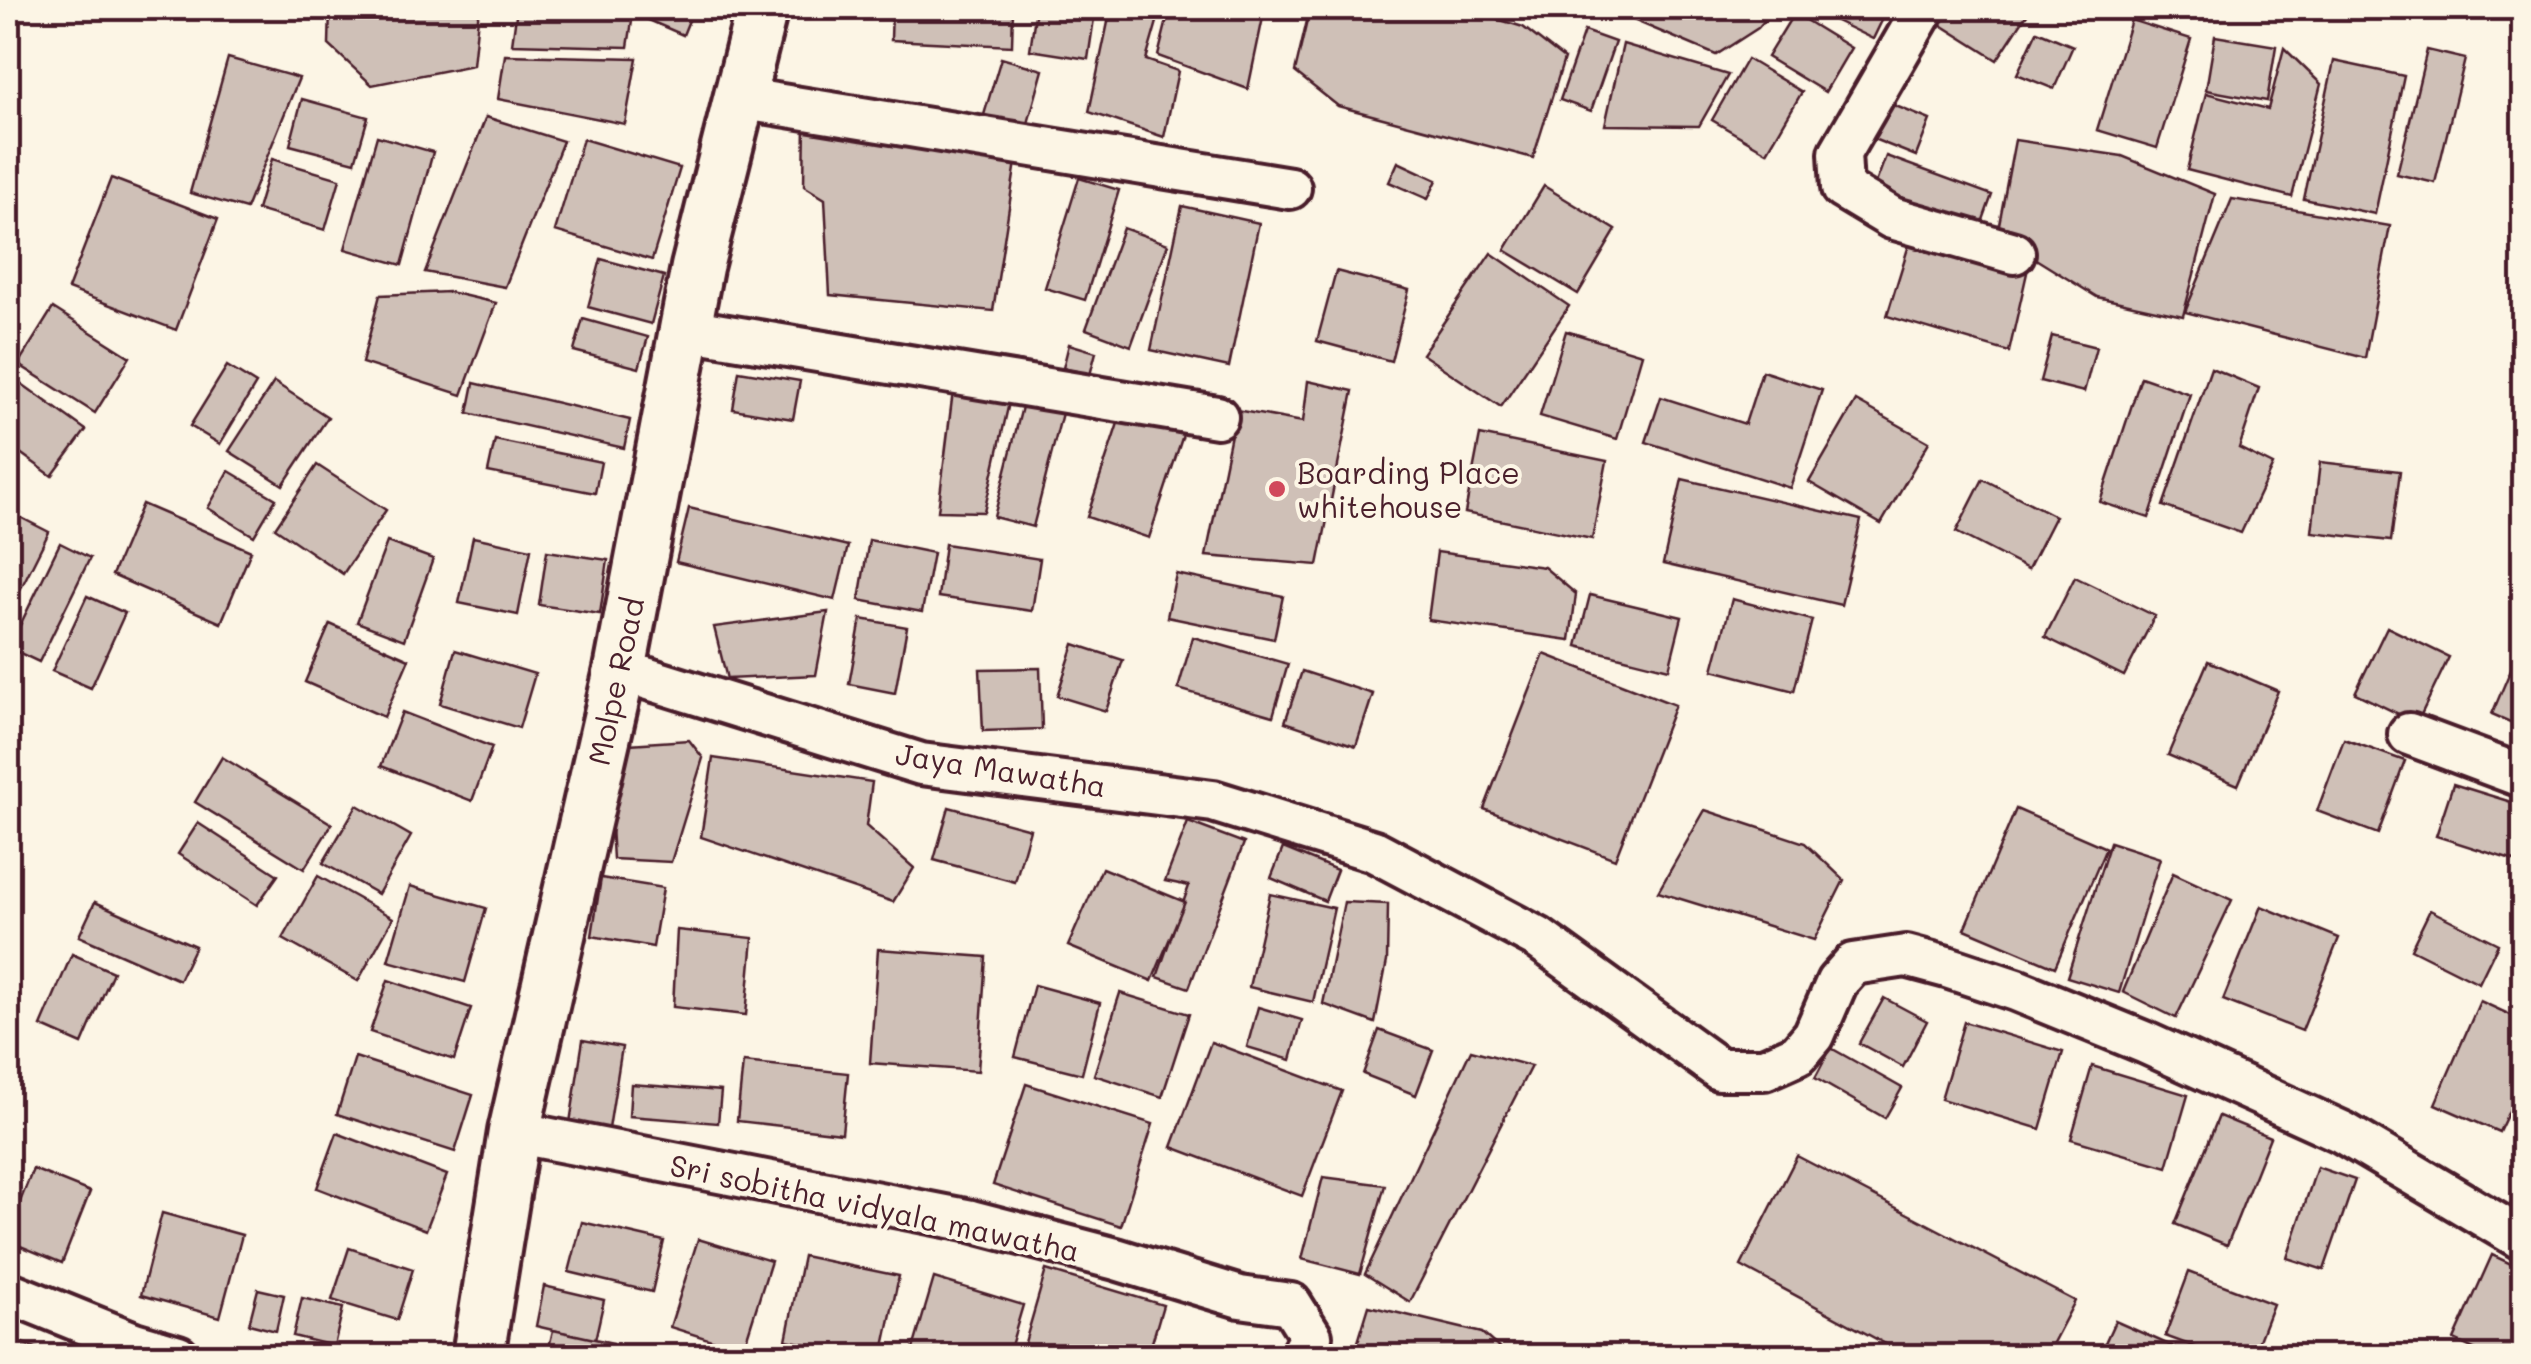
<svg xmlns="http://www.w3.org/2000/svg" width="2531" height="1364" font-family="Mali,sans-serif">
	<rect width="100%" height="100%" fill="#fcf5e5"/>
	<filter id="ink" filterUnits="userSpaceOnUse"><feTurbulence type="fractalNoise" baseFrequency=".01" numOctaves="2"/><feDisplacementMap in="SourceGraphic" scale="20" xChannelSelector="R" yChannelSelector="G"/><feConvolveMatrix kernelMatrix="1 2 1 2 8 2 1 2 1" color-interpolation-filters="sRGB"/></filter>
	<g filter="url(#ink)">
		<g fill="#cfc0b7" stroke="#4a1f2b" stroke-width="2.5">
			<polygon points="330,8 479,8 473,65 372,85 329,45"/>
			<polygon points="517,8 634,8 628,47 512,44"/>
			<polygon points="643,8 694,8 683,35 639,16"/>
			<polygon points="892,8 1013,8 1012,46 891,40"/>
			<polygon points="1036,8 1095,12 1088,59 1030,50"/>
			<polygon points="1111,8 1161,8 1146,60 1178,71 1164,137 1089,112"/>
			<polygon points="1170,8 1265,8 1248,89 1158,56"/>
			<polygon points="1310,8 1461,8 1523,27 1564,59 1533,158 1338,106 1295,72"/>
			<polygon points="1605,8 1775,8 1758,28 1716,55"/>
			<polygon points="1809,8 1888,8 1873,39"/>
			<polygon points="1939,8 2031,8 1997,60 1932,19"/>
			<polygon points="1794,13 1851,48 1825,92 1767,57"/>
			<polygon points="2131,20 2191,39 2157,148 2097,130"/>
			<polygon points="1584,31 1615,42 1591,111 1560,100"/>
			<polygon points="2037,31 2073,46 2054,89 2017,74"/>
			<polygon points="2215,36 2276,46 2267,101 2206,90"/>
			<polygon points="1623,44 1728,75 1699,126 1605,125"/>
			<polygon points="2284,48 2321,84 2292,197 2187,170 2206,93 2268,109"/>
			<polygon points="2427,50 2465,59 2435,183 2397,174"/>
			<polygon points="505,55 637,58 625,124 498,99"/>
			<polygon points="228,58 299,78 246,209 190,193"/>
			<polygon points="1001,58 1043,70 1027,127 984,115"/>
			<polygon points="1747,59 1802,92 1767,152 1712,120"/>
			<polygon points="2334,61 2404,76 2375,214 2304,199"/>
			<polygon points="302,99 368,117 355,162 290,145"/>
			<polygon points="1881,100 1930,120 1916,156 1866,136"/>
			<polygon points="486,117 563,141 505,287 425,272"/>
			<polygon points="805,122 1016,162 993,311 830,295 825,199 804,186"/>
			<polygon points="377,136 433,152 402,265 345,249"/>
			<polygon points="583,139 680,168 652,260 555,231"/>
			<polygon points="2015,140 2122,156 2215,194 2183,316 2097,297 1997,235"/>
			<polygon points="1886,156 1992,195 1977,237 1870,199"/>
			<polygon points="272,159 340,179 325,230 257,210"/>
			<polygon points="1398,162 1437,180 1428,199 1389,182"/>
			<polygon points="111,178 218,219 176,330 68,289"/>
			<polygon points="1079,178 1119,190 1085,300 1045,288"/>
			<polygon points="1544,186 1616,230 1578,294 1505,250"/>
			<polygon points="2232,199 2390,226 2365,358 2185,312"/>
			<polygon points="1182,206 1259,223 1229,367 1151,350"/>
			<polygon points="1123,228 1168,244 1131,346 1086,329"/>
			<polygon points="1912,235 2029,264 2009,352 1887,316"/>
			<polygon points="1491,253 1569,306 1501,407 1422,354"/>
			<polygon points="601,259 664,276 651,324 588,307"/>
			<polygon points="1336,271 1409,290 1391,361 1317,341"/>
			<polygon points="449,292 496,303 462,395 362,363 380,295"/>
			<polygon points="53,308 130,357 95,413 18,364"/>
			<polygon points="583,319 648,337 639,368 574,351"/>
			<polygon points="1566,331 1642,354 1617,439 1540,416"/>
			<polygon points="2052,336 2096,347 2084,392 2040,381"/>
			<polygon points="1069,344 1096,352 1090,375 1063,368"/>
			<polygon points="227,366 256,384 220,444 190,426"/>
			<polygon points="2211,368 2259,388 2239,448 2273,465 2241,533 2163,506"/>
			<polygon points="739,371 800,381 793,419 733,409"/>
			<polygon points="1762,371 1822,390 1790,488 1646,442 1661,397 1745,424"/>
			<polygon points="8,374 86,430 52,476 8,444"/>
			<polygon points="955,375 1011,394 984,512 938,511"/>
			<polygon points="2141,377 2190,394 2149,518 2100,502"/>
			<polygon points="1308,381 1353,391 1318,565 1206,556 1236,410 1303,422"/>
			<polygon points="274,382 328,417 283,485 229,451"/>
			<polygon points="474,383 630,420 624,448 468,413"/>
			<polygon points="1856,401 1929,442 1881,524 1809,482"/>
			<polygon points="1023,403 1062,413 1033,527 994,517"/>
			<polygon points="1121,414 1183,435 1149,538 1087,517"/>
			<polygon points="1480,435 1607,461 1592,539 1465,513"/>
			<polygon points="495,440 601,462 595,493 488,472"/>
			<polygon points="2320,462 2400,471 2391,541 2312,532"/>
			<polygon points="317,465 386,510 343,574 275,528"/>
			<polygon points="229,471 276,499 254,536 208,508"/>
			<polygon points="1682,479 1861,520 1841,605 1663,564"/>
			<polygon points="1983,479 2055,516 2028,569 1956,532"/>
			<polygon points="142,504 251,551 221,623 112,575"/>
			<polygon points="689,508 848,546 835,600 676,562"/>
			<polygon points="12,513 49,532 8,614 8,523"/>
			<polygon points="473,537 531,549 518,615 459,603"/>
			<polygon points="869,540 933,553 922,612 859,600"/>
			<polygon points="387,542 433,559 404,640 357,622"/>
			<polygon points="60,543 90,558 39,662 9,648"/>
			<polygon points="945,544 1040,559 1032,611 938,597"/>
			<polygon points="547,551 608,560 600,614 539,605"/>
			<polygon points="1437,552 1544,567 1576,594 1570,640 1428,620"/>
			<polygon points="1176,574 1283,596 1274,639 1167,617"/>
			<polygon points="2075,577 2155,616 2124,676 2045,637"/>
			<polygon points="1590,595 1682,617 1669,669 1577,646"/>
			<polygon points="87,596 125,613 91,688 52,671"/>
			<polygon points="1732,599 1812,620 1794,691 1713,670"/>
			<polygon points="828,612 816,675 727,679 714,627"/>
			<polygon points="861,619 907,627 895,693 849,684"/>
			<polygon points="330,624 409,659 384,717 305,682"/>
			<polygon points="2387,627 2449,657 2417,723 2355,693"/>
			<polygon points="1193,637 1288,664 1273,716 1178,689"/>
			<polygon points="1074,644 1123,660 1106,711 1057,696"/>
			<polygon points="455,650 535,674 519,728 440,704"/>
			<polygon points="1544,654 1675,705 1615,859 1484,809"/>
			<polygon points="2208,661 2278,691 2238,785 2168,755"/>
			<polygon points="2514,662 2524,666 2524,728 2492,714"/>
			<polygon points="1040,668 1042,729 983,731 980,669"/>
			<polygon points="1302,671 1373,694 1356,746 1285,722"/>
			<polygon points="402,712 492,747 472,801 381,766"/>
			<polygon points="2344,739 2405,761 2378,834 2317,811"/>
			<polygon points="689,740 703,758 671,862 613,859 609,793 629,744"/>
			<polygon points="222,757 332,824 304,869 195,802"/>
			<polygon points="713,758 872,782 866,826 914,868 893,902 701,837"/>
			<polygon points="2453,784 2524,806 2524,864 2436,836"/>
			<polygon points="357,805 411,836 378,894 323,863"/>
			<polygon points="949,807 1030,829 1015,882 934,860"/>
			<polygon points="2016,809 2106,848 2055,967 1965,929"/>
			<polygon points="1705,810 1805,843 1844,880 1814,940 1658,892"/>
			<polygon points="1188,822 1244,843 1189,988 1157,977 1189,886 1165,881"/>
			<polygon points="198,823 278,875 257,905 178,854"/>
			<polygon points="2110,842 2160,858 2119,993 2067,977"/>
			<polygon points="1283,848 1337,870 1325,901 1271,878"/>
			<polygon points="1102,868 1185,902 1152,981 1068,946"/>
			<polygon points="2173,873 2232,900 2176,1018 2123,992"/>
			<polygon points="318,876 393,918 358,981 283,939"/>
			<polygon points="601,878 663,888 653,947 592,936"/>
			<polygon points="410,886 486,908 465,982 388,961"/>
			<polygon points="1270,894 1334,908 1313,1002 1249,987"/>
			<polygon points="95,902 195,946 179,980 79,936"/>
			<polygon points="1344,902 1388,904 1387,961 1375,1023 1323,1004"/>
			<polygon points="2261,906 2339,938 2302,1031 2223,1000"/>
			<polygon points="2430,910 2498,944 2479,983 2411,949"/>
			<polygon points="677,930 753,938 746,1015 673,1007"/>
			<polygon points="878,949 986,957 978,1071 870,1063"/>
			<polygon points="72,954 113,972 82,1044 41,1026"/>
			<polygon points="388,980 471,1008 454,1060 370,1032"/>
			<polygon points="1034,985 1100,1003 1082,1074 1015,1057"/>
			<polygon points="1120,993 1189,1014 1162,1097 1094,1075"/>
			<polygon points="1884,998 1927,1021 1903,1067 1859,1043"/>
			<polygon points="2480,1001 2524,1021 2524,1079 2499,1132 2435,1104"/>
			<polygon points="1258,1007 1302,1020 1291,1060 1247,1047"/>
			<polygon points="1964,1022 2063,1052 2040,1129 1941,1099"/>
			<polygon points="1379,1030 1433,1050 1416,1095 1363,1074"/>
			<polygon points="583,1040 622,1047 608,1135 569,1129"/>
			<polygon points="1211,1042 1342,1091 1302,1196 1172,1147"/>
			<polygon points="1831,1048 1902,1088 1885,1118 1815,1078"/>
			<polygon points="1471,1050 1531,1066 1410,1302 1365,1274"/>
			<polygon points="355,1057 473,1095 455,1152 337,1114"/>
			<polygon points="743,1062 848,1073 842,1133 737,1121"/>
			<polygon points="2092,1066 2188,1095 2167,1167 2071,1139"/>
			<polygon points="631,1084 721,1091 718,1123 629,1116"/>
			<polygon points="1026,1084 1153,1124 1121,1226 993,1185"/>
			<polygon points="2219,1116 2270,1137 2227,1245 2175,1224"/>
			<polygon points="337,1133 447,1175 426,1230 317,1188"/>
			<polygon points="1797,1156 2075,1301 2046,1356 1908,1356 1741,1266"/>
			<polygon points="2317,1167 2355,1180 2324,1270 2287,1258"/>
			<polygon points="33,1169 90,1192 62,1263 8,1241 8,1232"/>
			<polygon points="1323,1177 1385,1185 1360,1274 1302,1259"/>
			<polygon points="162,1213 242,1235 220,1317 141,1295"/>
			<polygon points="582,1222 664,1241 652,1292 569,1272"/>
			<polygon points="698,1239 771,1261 743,1350 670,1327"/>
			<polygon points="349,1248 413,1269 397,1320 332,1300"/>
			<polygon points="2492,1255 2524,1270 2524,1356 2489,1356 2454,1340"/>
			<polygon points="803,1256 899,1276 882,1356 867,1356 786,1340"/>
			<polygon points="1046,1270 1163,1305 1148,1356 1059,1356 1024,1346"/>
			<polygon points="2189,1272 2273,1304 2253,1356 2220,1356 2165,1336"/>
			<polygon points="934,1278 1023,1305 1008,1356 911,1356"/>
			<polygon points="544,1286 604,1300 595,1340 536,1326"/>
			<polygon points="258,1289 284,1295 276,1331 249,1324"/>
			<polygon points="302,1298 343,1308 334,1346 293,1336"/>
			<polygon points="1369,1306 1482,1333 1508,1356 1359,1356 1354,1355"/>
			<polygon points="2115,1321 2174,1347 2170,1356 2099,1356"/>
			<polygon points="553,1330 613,1343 610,1356 547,1356"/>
			<polygon points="8,1338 58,1356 8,1356"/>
		</g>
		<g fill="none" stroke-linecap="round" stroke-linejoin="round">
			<g stroke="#4a1f2b" stroke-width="48">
				<g id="minor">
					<polyline points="1924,8 1840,153 1842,188 1892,218 2014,253"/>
					<polyline points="739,98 1290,188"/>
					<polyline points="685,329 1217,417"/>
					<polyline points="620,670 921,764 1213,801 1374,851 1538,938 1719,1069 1764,1069 1798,1054 1814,1035 1837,982 1853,964 1906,956 1947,967 2016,990 2146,1043 2342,1132 2524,1240"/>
					<polyline points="2409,734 2524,777"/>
					<polyline points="514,1132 971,1221 1116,1259 1240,1297 1291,1304 1311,1336 1300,1356"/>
					<polyline points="8,1292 134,1343 178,1356"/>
				</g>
			</g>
			<g stroke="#4a1f2b" stroke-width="58">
				<polyline id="tertiary" points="478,1356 514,1132 620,670 697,267 762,8"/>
			</g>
			<use href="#minor" stroke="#fcf5e5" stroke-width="40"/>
			<use href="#tertiary" stroke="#fcf5e5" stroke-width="50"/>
		</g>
	</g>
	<circle fill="#d1495b" stroke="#fcf5e5" stroke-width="4" cx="1277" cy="489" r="10"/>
	<g text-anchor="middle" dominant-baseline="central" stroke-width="8" stroke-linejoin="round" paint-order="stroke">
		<g font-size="30" fill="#4a1f2b" stroke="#fcf5e5" text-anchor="start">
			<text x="1297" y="472">Boarding Place<tspan x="1297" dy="34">whitehouse</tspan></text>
		</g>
		<g font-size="30" fill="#4a1f2b" stroke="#fcf5e5">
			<text transform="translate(615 681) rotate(-78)">Molpe Road</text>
			<text transform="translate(1001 769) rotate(9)">Jaya Mawatha</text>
			<text transform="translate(875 1207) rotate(12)">Sri sobitha vidyala mawatha</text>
		</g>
	</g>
	<rect width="2531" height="1364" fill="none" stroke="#fcf5e5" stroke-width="40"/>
	<rect x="20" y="20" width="2491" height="1324" fill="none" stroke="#4a1f2b" stroke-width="4" filter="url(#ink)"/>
</svg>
